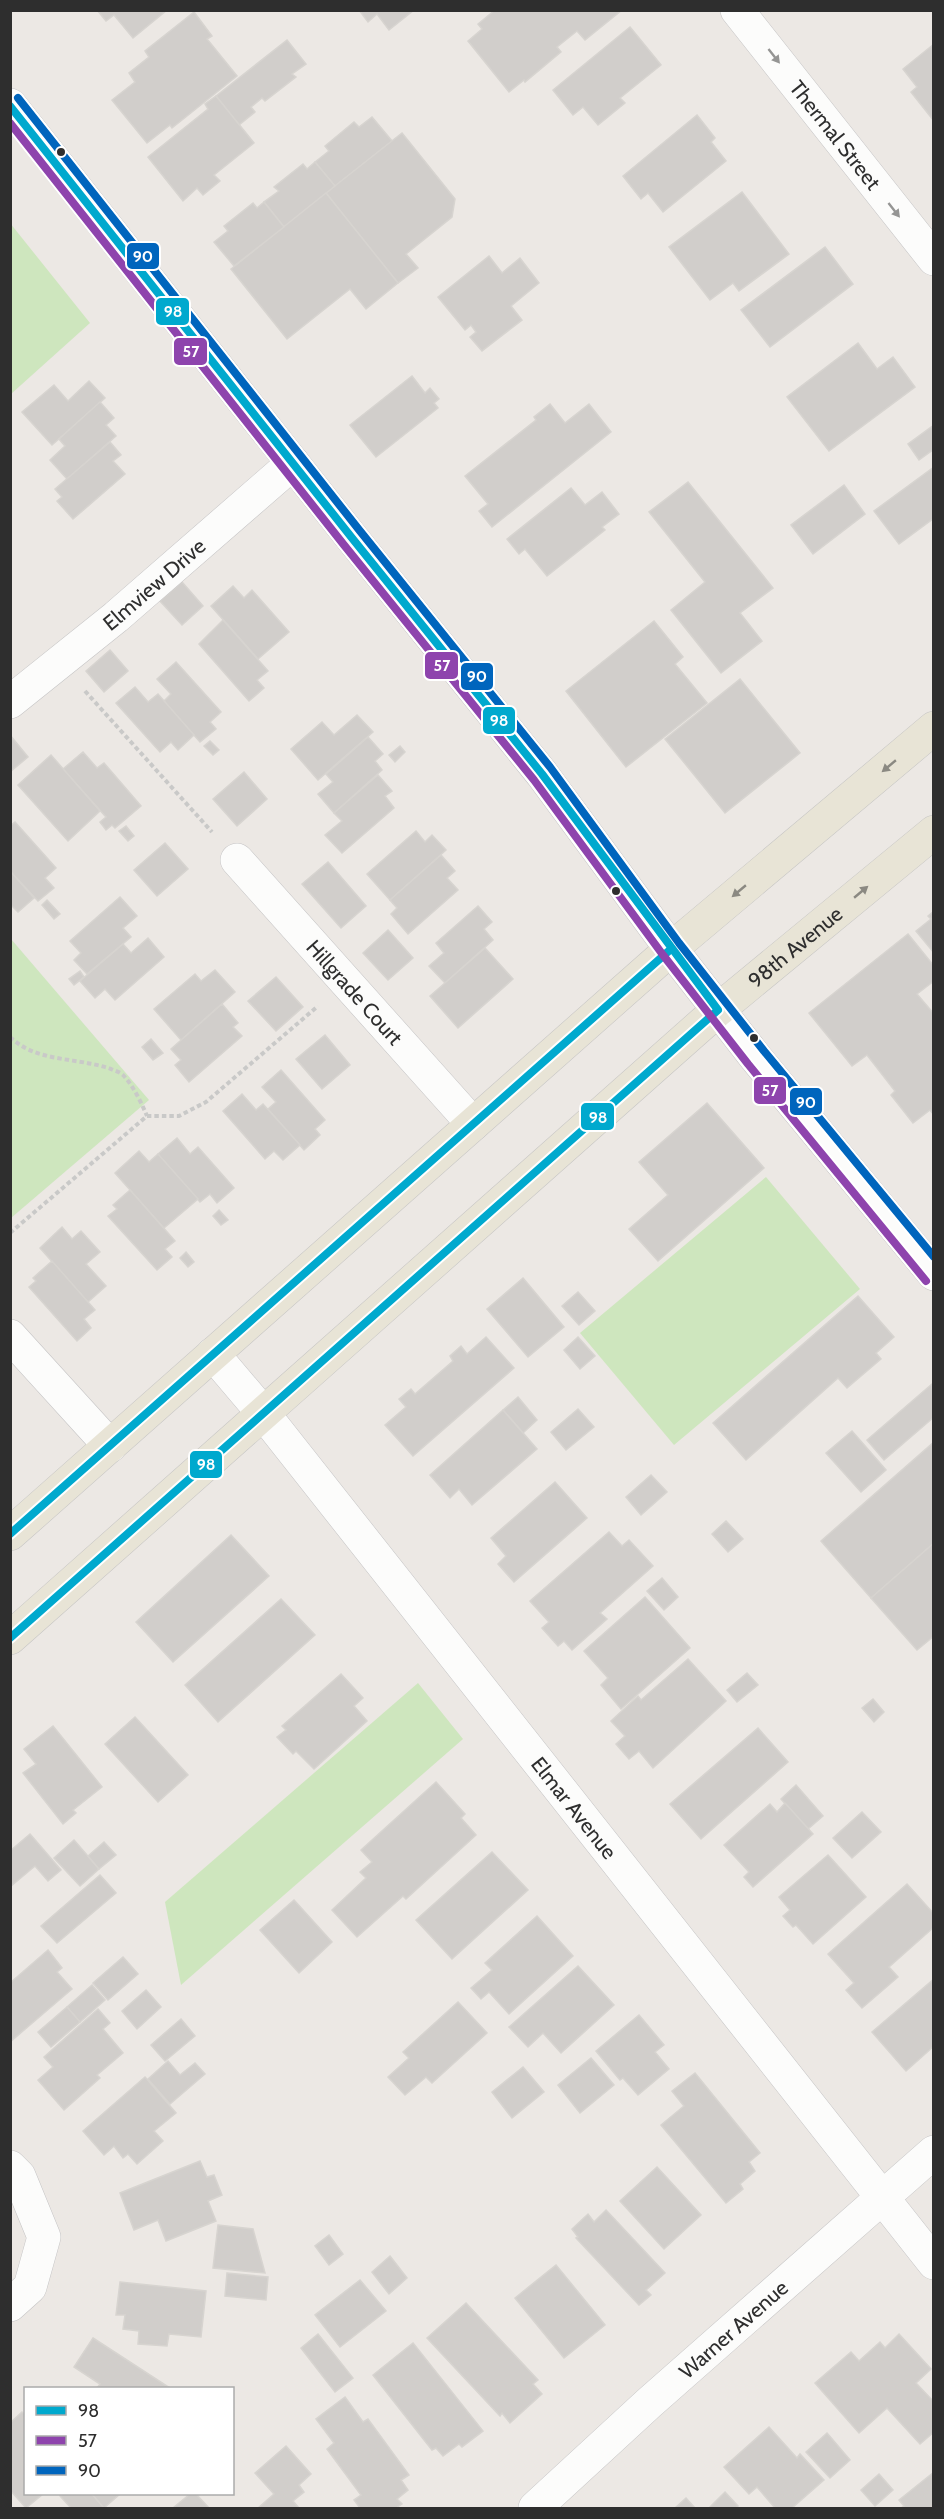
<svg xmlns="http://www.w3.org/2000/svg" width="944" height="2519" font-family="Cabin,sans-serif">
	<rect width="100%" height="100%" fill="#ece8e4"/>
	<g fill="#cee6be">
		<polygon points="10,223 90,323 11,394 10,394"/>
		<polygon points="11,939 149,1100 11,1218 10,1218"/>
		<polygon points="766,1177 860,1289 674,1445 580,1333"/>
		<polygon points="418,1683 463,1739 181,1985 165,1902"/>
	</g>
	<g fill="#d1cecb" stroke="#d7d4d0" stroke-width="1.5">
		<polygon points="97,10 167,10 133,38 114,15 106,21"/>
		<polygon points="359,10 414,10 389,30 377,14 368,22"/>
		<polygon points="495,10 622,10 585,40 577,31 557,47 561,52 525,82 524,80 509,92 468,41 482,29 478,24"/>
		<polygon points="194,12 212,36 207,39 237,76 172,128 170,125 147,143 112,100 135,82 129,73 149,57 145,51"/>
		<polygon points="630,27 661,65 620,98 625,103 598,125 583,107 573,115 553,90"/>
		<polygon points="287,40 306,64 292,74 296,77 265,101 262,98 251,107 255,112 239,125 216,96"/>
		<polygon points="934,44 934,121 911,92 917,87 903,69"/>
		<polygon points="216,96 254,143 214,175 220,181 203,195 197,188 183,201 148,157 208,109 205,104"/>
		<polygon points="697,115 715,138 711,142 726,161 663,212 648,193 641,199 623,176"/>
		<polygon points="372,117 392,141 335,186 315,162 329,151 325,146 354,122 359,127"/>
		<polygon points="402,133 455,199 452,217 406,254 418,268 398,283 326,193"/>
		<polygon points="315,162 335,186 284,227 264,202 279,191 274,187 303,164 307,169"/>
		<polygon points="742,192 789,254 739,291 733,283 710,300 669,247"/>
		<polygon points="326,193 398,283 366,309 350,289 287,339 231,269"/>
		<polygon points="264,202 284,227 234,266 214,242 228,231 224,226 253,203 257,208"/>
		<polygon points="825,247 853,284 770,347 741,310"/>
		<polygon points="489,256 502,273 520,258 539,283 511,306 522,320 482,351 470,337 476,332 471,325 465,330 438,297"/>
		<polygon points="858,343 877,369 893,357 915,387 829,451 787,397"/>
		<polygon points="412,376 425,393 430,388 439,399 434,403 438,408 376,457 350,425"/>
		<polygon points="89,381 105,398 52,445 22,412 54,385 68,401"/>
		<polygon points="100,402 114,418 106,425 116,436 67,479 50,460 65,446 59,439"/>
		<polygon points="550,404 565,423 589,404 611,432 492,527 479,511 488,504 465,476 536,420 534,417"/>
		<polygon points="934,425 934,449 919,460 908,444"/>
		<polygon points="110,442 121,455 113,461 125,474 73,519 57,501 62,497 55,489"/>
		<polygon points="934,467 934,518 899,544 874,511"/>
		<polygon points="688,482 773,588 740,613 762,641 721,673 671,610 705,582 649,512"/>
		<polygon points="844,485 865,514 813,554 791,525"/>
		<polygon points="571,488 585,505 602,492 619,514 602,527 605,530 547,576 525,549 519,554 507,539"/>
		<polygon points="182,582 203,606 182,625 160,601"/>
		<polygon points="233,586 244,598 252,590 289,632 258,659 211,606"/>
		<polygon points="223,620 268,671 257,680 264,688 249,701 199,644"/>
		<polygon points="654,621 683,657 675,664 707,703 626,767 566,691"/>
		<polygon points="110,650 128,671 104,692 86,671"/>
		<polygon points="176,662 221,712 210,722 216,729 200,742 164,701 171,694 157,679"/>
		<polygon points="740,679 800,753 725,813 665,739"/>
		<polygon points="135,687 148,702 158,694 194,735 178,750 171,742 160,752 116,703"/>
		<polygon points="357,715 373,732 318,780 291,749 322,722 334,735"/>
		<polygon points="10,735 28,757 10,772"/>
		<polygon points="368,737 383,754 375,761 382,770 334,813 318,794 333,782 326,774"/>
		<polygon points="210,741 219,750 213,755 204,746"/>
		<polygon points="400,746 405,752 395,762 389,755"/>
		<polygon points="83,752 97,768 104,763 141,806 115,828 112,825 106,830 100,822 106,817 63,769"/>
		<polygon points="51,755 100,811 68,841 18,785"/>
		<polygon points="244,772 267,799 237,826 213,799"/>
		<polygon points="378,775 392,791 385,796 394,808 342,853 325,835 342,821 334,813"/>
		<polygon points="15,822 56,868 45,878 54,888 38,901 10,871 10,826"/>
		<polygon points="126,826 134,836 128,841 119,831"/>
		<polygon points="416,831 425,842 432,835 446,850 390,900 367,874"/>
		<polygon points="165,843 188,869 157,896 134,870"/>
		<polygon points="441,855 455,871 447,878 458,890 408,934 391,914 397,908 390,900"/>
		<polygon points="328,862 366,906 341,928 302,884"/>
		<polygon points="10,871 34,898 18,912 10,904"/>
		<polygon points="120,897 137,916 123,928 131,937 87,974 74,960 81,953 70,941"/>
		<polygon points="47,900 60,914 54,919 42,905"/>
		<polygon points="478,906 492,922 484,929 493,940 445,983 429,966 444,953 436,943"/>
		<polygon points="934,911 934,953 916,931 931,919 928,916"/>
		<polygon points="388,930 413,958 388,980 363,953"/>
		<polygon points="908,934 934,966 934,981 917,994 934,1014 934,1115 930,1110 913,1123 891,1095 895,1091 867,1055 852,1066 809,1013"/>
		<polygon points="148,938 164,957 115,1000 105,989 95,998 80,981 123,944 131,953"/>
		<polygon points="485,948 513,979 458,1028 430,996"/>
		<polygon points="215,970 235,992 181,1040 154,1009 195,974 201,981"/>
		<polygon points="80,971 84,977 74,985 69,979"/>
		<polygon points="276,977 303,1007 276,1031 248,1001"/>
		<polygon points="222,1004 238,1023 233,1027 242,1036 189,1082 175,1065 181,1060 171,1049"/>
		<polygon points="325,1035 350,1065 322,1089 296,1059"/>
		<polygon points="151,1039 163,1053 153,1060 142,1047"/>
		<polygon points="281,1070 325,1120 315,1129 320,1135 304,1150 268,1109 276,1102 262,1087"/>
		<polygon points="242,1094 256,1110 263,1104 300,1145 283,1160 274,1151 265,1159 223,1111"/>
		<polygon points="707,1103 764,1168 658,1261 629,1229 668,1195 639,1162"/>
		<polygon points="177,1138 190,1154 198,1147 234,1188 217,1203 210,1194 200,1202 158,1154"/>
		<polygon points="139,1151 149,1162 158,1154 198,1199 164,1228 115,1173"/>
		<polygon points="130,1190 175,1241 165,1249 172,1257 157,1270 108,1216 117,1209 113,1205"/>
		<polygon points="219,1210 228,1220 221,1225 213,1216"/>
		<polygon points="62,1227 72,1239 81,1231 100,1252 86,1264 106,1286 88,1302 40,1248"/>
		<polygon points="186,1252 194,1262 188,1267 180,1258"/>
		<polygon points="52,1261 95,1310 84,1319 91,1328 77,1341 29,1287 36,1281 33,1278"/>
		<polygon points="523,1278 564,1327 528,1357 487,1309"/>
		<polygon points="578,1292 595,1311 579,1325 562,1306"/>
		<polygon points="858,1296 894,1337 876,1353 881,1359 847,1388 838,1378 746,1460 713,1423"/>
		<polygon points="486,1337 514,1368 413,1456 385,1425 406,1407 399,1399 411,1389 415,1394 453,1361 450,1356 461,1346 467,1354"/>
		<polygon points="578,1337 595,1356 580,1369 564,1350"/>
		<polygon points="932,1384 934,1417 884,1460 867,1440"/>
		<polygon points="518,1397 537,1420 523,1433 503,1410"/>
		<polygon points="578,1409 594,1427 566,1450 551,1432"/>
		<polygon points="503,1410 537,1449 472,1505 459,1489 450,1498 430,1475"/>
		<polygon points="852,1431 886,1470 861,1492 826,1453"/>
		<polygon points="934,1442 934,1543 871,1598 821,1541"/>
		<polygon points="651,1475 667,1492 641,1515 626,1497"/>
		<polygon points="555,1482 587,1518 514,1582 498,1564 506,1556 491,1538"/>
		<polygon points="726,1521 743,1539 728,1552 712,1534"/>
		<polygon points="609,1532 622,1546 629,1540 653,1566 600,1613 607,1619 572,1650 564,1641 558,1646 542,1628 549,1622 530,1601"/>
		<polygon points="231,1535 269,1576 173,1662 136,1622"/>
		<polygon points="934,1543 934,1636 917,1650 871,1598"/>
		<polygon points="662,1578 678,1597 664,1610 647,1591"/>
		<polygon points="645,1597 690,1648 621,1709 601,1685 608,1678 584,1651"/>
		<polygon points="281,1599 315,1635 218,1722 185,1685"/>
		<polygon points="688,1659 726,1701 653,1768 639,1751 629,1759 616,1744 625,1736 611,1721 638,1696 641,1700"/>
		<polygon points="747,1673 758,1685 737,1702 727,1690"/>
		<polygon points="341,1674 363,1698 354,1706 367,1721 314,1769 296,1751 293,1754 277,1737 286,1730 282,1726"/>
		<polygon points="873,1699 884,1712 874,1722 862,1708"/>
		<polygon points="135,1717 188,1775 158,1802 105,1744"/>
		<polygon points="53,1726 102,1787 73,1810 76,1813 63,1824 23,1773 36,1764 24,1749"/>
		<polygon points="758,1728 788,1762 701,1839 670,1804"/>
		<polygon points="436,1782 465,1814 461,1818 476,1835 406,1899 403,1896 357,1937 332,1910 366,1878 360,1872 372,1862 361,1850"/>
		<polygon points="796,1785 823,1816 808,1829 781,1799"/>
		<polygon points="785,1803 813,1834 753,1887 744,1877 749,1872 724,1845 770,1804 777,1812"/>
		<polygon points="862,1812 881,1832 852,1858 833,1838"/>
		<polygon points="30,1834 61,1870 48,1881 35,1866 10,1887 10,1851"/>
		<polygon points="74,1840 99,1869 80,1886 54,1858"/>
		<polygon points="104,1842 116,1855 99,1869 88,1856"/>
		<polygon points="492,1852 528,1890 452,1959 416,1920"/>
		<polygon points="828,1855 866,1897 813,1944 796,1925 793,1927 783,1916 790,1910 779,1897"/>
		<polygon points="100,1875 116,1893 57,1943 41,1926"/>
		<polygon points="907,1884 934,1914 934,1927 889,1967 898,1977 862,2008 846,1990 854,1983 828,1954"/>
		<polygon points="294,1900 332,1942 299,1973 260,1930"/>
		<polygon points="537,1916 573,1956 509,2014 489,1992 481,1999 471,1988 492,1970 485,1963"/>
		<polygon points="48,1950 62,1968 57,1972 72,1989 10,2042 10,1983"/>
		<polygon points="123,1957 138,1974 108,2000 93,1983"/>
		<polygon points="578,1966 614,2005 561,2053 543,2033 528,2047 509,2027"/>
		<polygon points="934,1979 934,2046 906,2071 872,2032"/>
		<polygon points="92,1985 105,2000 80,2022 67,2007"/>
		<polygon points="146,1990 161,2007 137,2029 122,2011"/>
		<polygon points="458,2002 487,2033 432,2083 426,2077 405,2095 388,2077 409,2058 403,2052"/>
		<polygon points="67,2007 80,2022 51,2047 38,2032"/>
		<polygon points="98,2009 110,2023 103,2029 123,2053 97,2075 100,2078 64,2110 38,2080 53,2067 44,2057"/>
		<polygon points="639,2015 664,2045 655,2052 669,2069 638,2095 623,2078 620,2080 596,2051"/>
		<polygon points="181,2019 195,2036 165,2061 151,2045"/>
		<polygon points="591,2058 614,2085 580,2113 558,2085"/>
		<polygon points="168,2061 180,2075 195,2063 205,2074 170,2104 148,2079"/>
		<polygon points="523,2067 544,2092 512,2118 492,2092"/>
		<polygon points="695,2073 760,2153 749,2162 755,2171 740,2184 743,2189 726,2203 661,2125 684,2106 672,2091"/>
		<polygon points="145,2077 176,2113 154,2131 163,2141 137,2164 128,2154 123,2158 114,2146 104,2155 83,2131"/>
		<polygon points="200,2161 207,2177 214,2175 222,2195 208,2201 216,2221 166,2241 158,2220 134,2230 120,2193"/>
		<polygon points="657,2167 701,2215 664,2249 620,2201"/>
		<polygon points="606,2210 665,2273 646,2290 651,2295 639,2305 576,2238 578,2237 572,2229 588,2214 594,2222"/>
		<polygon points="218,2225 253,2229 265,2273 213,2268"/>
		<polygon points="329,2235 343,2254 329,2265 315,2246"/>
		<polygon points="390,2256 407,2278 389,2294 372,2272"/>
		<polygon points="556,2265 605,2325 564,2358 515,2298"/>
		<polygon points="227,2273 268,2277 266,2300 225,2296"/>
		<polygon points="360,2280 386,2311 340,2347 315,2315"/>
		<polygon points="120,2282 206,2291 201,2337 169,2334 167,2346 138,2344 139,2331 123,2329 125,2315 116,2315"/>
		<polygon points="466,2303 538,2380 533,2384 542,2394 510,2423 502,2413 500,2416 427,2338"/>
		<polygon points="318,2334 353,2378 335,2392 301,2348"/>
		<polygon points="899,2334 931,2369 916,2383 934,2402 934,2432 920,2444 887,2408 859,2433 815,2383 851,2352 859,2361 880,2342 885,2348"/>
		<polygon points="93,2338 170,2388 97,2388 100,2384 74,2367"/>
		<polygon points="413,2343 483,2431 462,2447 459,2444 443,2456 436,2448 432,2450 373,2375"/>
		<polygon points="345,2397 363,2422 368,2419 409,2475 401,2480 408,2490 397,2499 402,2504 396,2508 360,2508 354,2500 361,2495 327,2449 334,2443 316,2419"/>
		<polygon points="22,2412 26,2415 26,2494 43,2494 26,2508 10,2490 10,2423"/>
		<polygon points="769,2427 797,2458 800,2454 824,2480 792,2508 775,2508 757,2487 749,2494 724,2467"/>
		<polygon points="827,2433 850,2460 830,2478 806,2452"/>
		<polygon points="286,2446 311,2474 299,2485 304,2492 293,2501 299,2508 258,2508 274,2494 255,2473"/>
		<polygon points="934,2472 934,2508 901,2508 904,2506 899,2500"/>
		<polygon points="879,2474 893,2490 875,2506 861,2490"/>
		<polygon points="725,2492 738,2506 736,2508 709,2508"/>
		<polygon points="63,2494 92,2494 104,2508 71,2508 60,2496"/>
		<polygon points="92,2494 120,2494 104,2508"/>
		<polygon points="190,2494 196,2494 209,2508 173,2508"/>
		<polygon points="686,2498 695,2508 675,2508"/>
	</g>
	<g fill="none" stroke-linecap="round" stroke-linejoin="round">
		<g stroke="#c5c4c5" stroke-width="34">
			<g id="street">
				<path id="s1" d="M737 10 934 259"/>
				<path id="s2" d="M10 702 116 617 293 463"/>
				<path id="s3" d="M237 860 473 1124"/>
				<polyline points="10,1336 110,1446"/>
				<path id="s4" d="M213 1354 263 1413 934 2263"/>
				<polyline points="10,2167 19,2176 44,2237 30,2287 10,2305"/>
				<path id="s5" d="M535 2508 649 2403 934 2152"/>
			</g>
		</g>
		<g stroke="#c5c4c5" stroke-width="34">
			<polyline id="secondary" points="10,105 352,538 542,774 671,949 756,1058 934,1274"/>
		</g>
		<g stroke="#c6c5c4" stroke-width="34">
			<g id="primary">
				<polyline points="10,1534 671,949 934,728"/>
				<path id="s6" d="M10 1638 718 1010 934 832"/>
			</g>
		</g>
		<g stroke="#c9c9c8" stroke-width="4" stroke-dasharray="4.5 3" stroke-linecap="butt">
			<polyline points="85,691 212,832"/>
			<path d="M10 1037C37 1063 78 1057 111 1069 115 1071 120 1072 123 1075 134 1087 141 1102 147 1116"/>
			<polyline points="10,1233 147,1116 179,1116 206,1102 318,1006"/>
		</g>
		<use href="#street" stroke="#fcfcfb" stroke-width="33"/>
		<use href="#secondary" stroke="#fcfcfb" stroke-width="33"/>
		<use href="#primary" stroke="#e8e4d6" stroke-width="33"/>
		<g stroke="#fff" stroke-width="12">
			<g id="bus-1">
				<polyline points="10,106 352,538 542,774 718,1010 10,1638"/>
				<polyline points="10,1534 671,949"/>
			</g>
		</g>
		<g stroke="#fff" stroke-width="12">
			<polyline id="bus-2" points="10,123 344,545 534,780 663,955 748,1064 926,1281"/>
		</g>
		<g stroke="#fff" stroke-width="12">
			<polyline id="bus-3" points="18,98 360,531 550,767 679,943 764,1051 934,1257"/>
		</g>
		<use href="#bus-1" stroke="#00a9ce" stroke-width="8"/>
		<use href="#bus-2" stroke="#8e44ad" stroke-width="8"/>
		<use href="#bus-3" stroke="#0065bd" stroke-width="8"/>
	</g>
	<defs><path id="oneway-solid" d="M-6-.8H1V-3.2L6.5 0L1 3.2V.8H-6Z" transform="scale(1.5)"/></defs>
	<g fill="#959594">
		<use href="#oneway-solid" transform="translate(774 56) rotate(52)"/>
		<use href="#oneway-solid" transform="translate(894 210) rotate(52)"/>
	</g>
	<g fill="#8b8982">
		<use href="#oneway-solid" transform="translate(889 766) rotate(140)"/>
		<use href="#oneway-solid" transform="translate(739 891) rotate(140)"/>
		<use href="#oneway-solid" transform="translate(861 892) rotate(-40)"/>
	</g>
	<g fill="#2e2e2e" stroke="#fff" stroke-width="2">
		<circle cx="61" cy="152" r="5"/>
		<circle cx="616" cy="891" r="5"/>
		<circle cx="754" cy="1038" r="5"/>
	</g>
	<g text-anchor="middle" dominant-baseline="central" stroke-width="4.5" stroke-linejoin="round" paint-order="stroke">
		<g font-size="21" fill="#2e2e2e" stroke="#fff">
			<text stroke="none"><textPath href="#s1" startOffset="159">Thermal Street</textPath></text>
			<text stroke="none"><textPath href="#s2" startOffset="186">Elmview Drive</textPath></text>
			<text stroke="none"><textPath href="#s6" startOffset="1046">98th Avenue</textPath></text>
			<text stroke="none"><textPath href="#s3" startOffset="177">Hillgrade Court</textPath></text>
			<text stroke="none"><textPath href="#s4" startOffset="580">Elmar Avenue</textPath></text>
			<text stroke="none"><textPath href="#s5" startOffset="267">Warner Avenue</textPath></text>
		</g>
	</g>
	<g stroke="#fff" stroke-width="2">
		<rect x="126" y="242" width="34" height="28" rx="6" fill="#0065bd"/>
		<rect x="155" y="297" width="35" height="29" rx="6" fill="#00a9ce"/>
		<rect x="173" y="337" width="35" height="29" rx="6" fill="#8e44ad"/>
		<rect x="424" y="651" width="35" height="29" rx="6" fill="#8e44ad"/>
		<rect x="460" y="662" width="34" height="29" rx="6" fill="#0065bd"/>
		<rect x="482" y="706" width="34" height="29" rx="6" fill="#00a9ce"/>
		<rect x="753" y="1076" width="34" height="29" rx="6" fill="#8e44ad"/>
		<rect x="789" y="1087" width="34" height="29" rx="6" fill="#0065bd"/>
		<rect x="580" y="1102" width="35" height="29" rx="6" fill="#00a9ce"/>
		<rect x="189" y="1450" width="34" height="29" rx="6" fill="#00a9ce"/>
	</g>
	<g font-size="16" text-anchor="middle" font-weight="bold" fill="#fff">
		<text x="143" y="262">90</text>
		<text x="173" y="317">98</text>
		<text x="191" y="357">57</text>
		<text x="442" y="671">57</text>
		<text x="477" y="682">90</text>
		<text x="499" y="726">98</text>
		<text x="770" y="1096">57</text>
		<text x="806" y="1108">90</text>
		<text x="598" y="1123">98</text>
		<text x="206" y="1470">98</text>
	</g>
	<rect width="944" height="2519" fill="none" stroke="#2e2e2e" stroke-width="24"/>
	<rect x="24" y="2387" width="210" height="108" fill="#ffffff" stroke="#ababab" stroke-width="1.5"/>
	<rect x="36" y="2406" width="30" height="9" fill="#00a9ce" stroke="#ababab" stroke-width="1.5"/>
	<text x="78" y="2417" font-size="18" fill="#2e2e2e">98</text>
	<rect x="36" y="2436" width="30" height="9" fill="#8e44ad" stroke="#ababab" stroke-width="1.5"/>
	<text x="78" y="2447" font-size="18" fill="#2e2e2e">57</text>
	<rect x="36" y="2466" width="30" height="9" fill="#0065bd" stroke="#ababab" stroke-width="1.5"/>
	<text x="78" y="2477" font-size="18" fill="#2e2e2e">90</text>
</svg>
